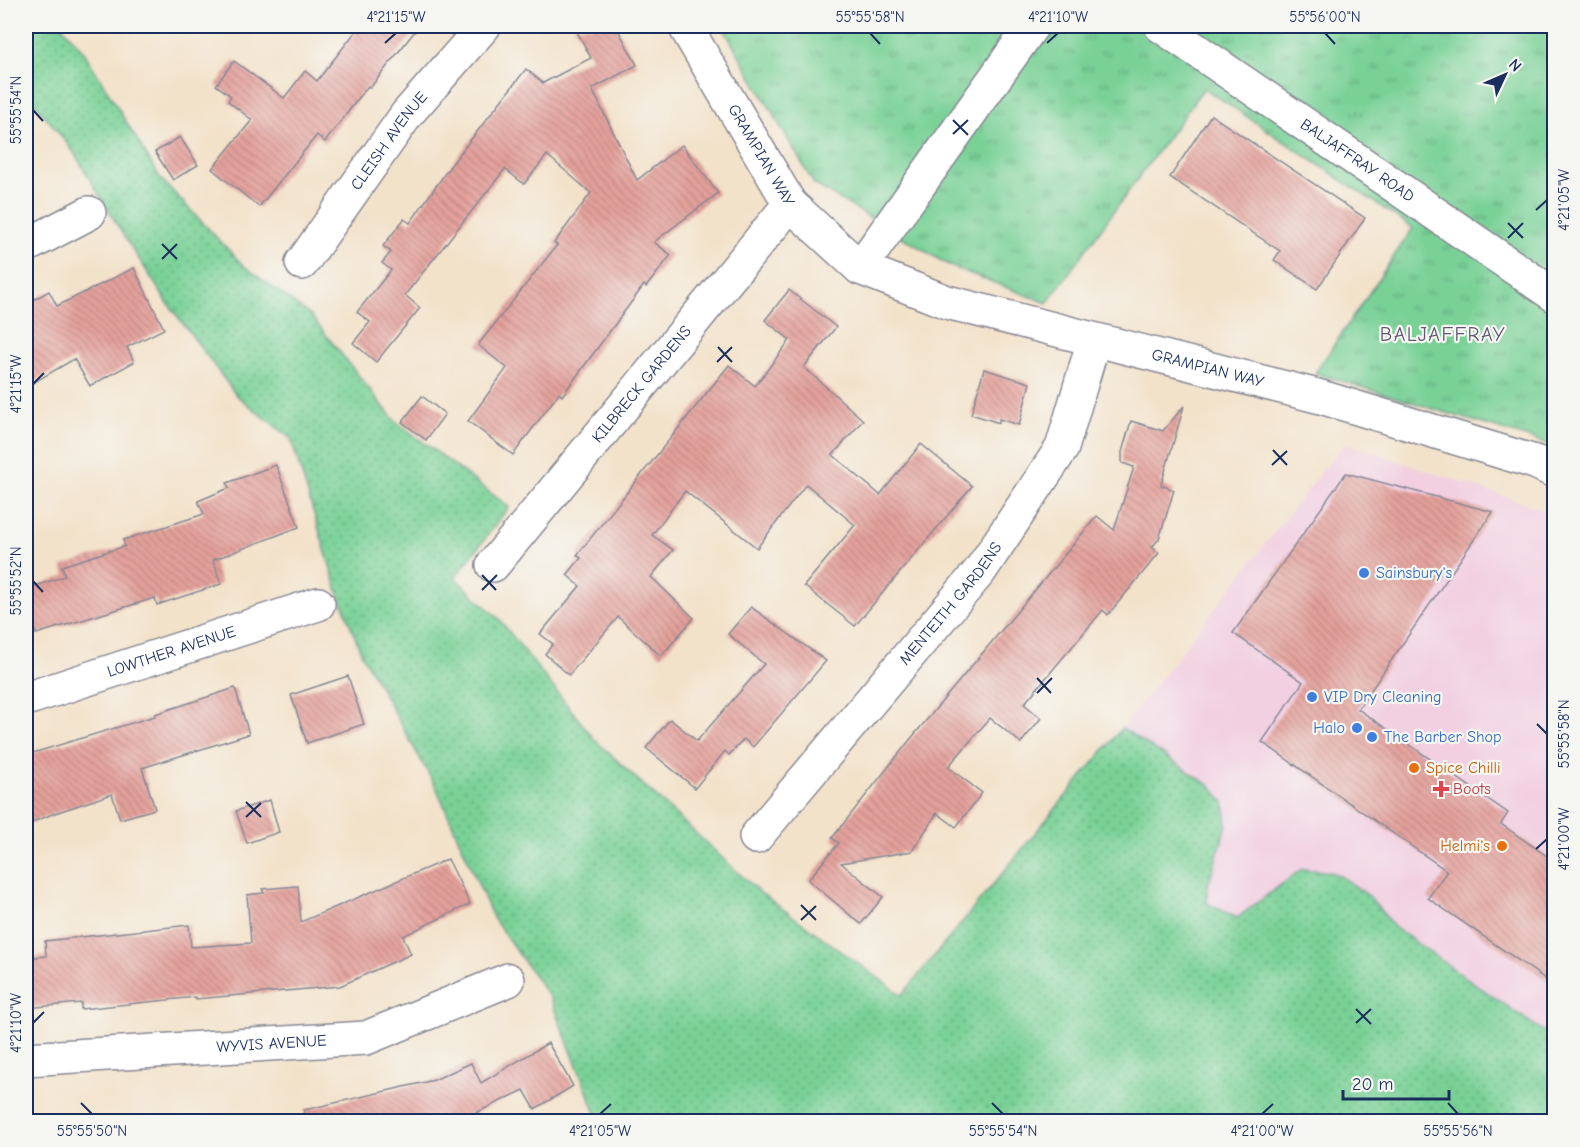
<svg xmlns="http://www.w3.org/2000/svg" width="1580" height="1147" font-family="'Comic Neue',sans-serif">
	<defs>
		<pattern id="grass-tufts" width="24" height="20" patternUnits="userSpaceOnUse" patternTransform="scale(1.5)"><rect width="24" height="20" fill="#79d196"/><path d="M3 7l-1-3M5 7V3M7 7l1-3M15 17l-1-3M17 17v-4M19 17l1-3" fill="none" stroke="#62aa7e"/></pattern>
		<pattern id="park-dots" width="8" height="8" patternUnits="userSpaceOnUse" patternTransform="scale(1.5)"><rect width="8" height="8" fill="#79d196"/><path d="M2 2h.1M6 6h.1" fill="none" stroke="#62aa7e" stroke-width="1.8" stroke-linecap="round"/></pattern>
		<pattern id="building-back-hatch" width="6" height="6" patternUnits="userSpaceOnUse" patternTransform="scale(1.5)"><rect width="6" height="6" fill="#e5a19b"/><path d="M-1 5l2 2M0 0l6 6M5-1l2 2" fill="none" stroke="#b98482"/></pattern>
	</defs>
	<rect width="100%" height="100%" fill="#f6f6f2"/>
	<filter id="ink" filterUnits="userSpaceOnUse"><feTurbulence type="fractalNoise" baseFrequency=".0167" numOctaves="2"/><feDisplacementMap in="SourceGraphic" scale="12" xChannelSelector="R" yChannelSelector="G"/><feConvolveMatrix kernelMatrix="1 2 1 2 8 2 1 2 1" color-interpolation-filters="sRGB"/></filter>
	<filter id="wash" filterUnits="userSpaceOnUse"><feTurbulence type="fractalNoise" baseFrequency=".008" numOctaves="4" result="noise"/><feDisplacementMap in="SourceGraphic" scale="24" xChannelSelector="R" yChannelSelector="G"/><feGaussianBlur stdDeviation="1.35" result="paint"/><feColorMatrix in="noise" values="0 0 0 0 0 0 0 0 0 0 0 0 0 0 0 0 0 1.4 0 .05"/><feComposite in="paint" operator="in"/></filter>
	<g filter="url(#wash)">
		<rect width="100%" height="100%" fill="#f3e2ca"/>
		<polygon fill="#f2cfe1" points="1344,443 1536,507 1554,516 1554,1039 1394,927 1369,896 1301,869 1237,918 1207,903 1208,885 1224,802 1211,786 1122,728"/>
		<polygon fill="url(#grass-tufts)" stroke="#4a807a" stroke-width="1.5" points="722,26 1554,26 1554,447 1536,440 1315,373 1413,228 1204,88 1047,303 950,266 814,184"/>
		<polygon fill="url(#park-dots)" stroke="#4a807a" stroke-width="1.5" points="26,26 62,26 84,52 160,178 243,265 311,316 394,420 509,507 455,578 499,619 595,740 758,891 902,995 1122,728 1211,786 1224,802 1227,825 1208,885 1207,903 1237,918 1302,869 1331,872 1342,877 1369,896 1394,927 1554,1039 1554,1121 599,1121 550,998 493,918 436,787 362,655 338,592 291,439 236,395 167,302 124,236 73,151 26,92"/>
		<g id="blocks">
			<g fill="url(#building-back-hatch)">
				<polygon points="360,26 419,26 370,88 368,86 325,142 317,135 259,207 212,169 252,120 228,101 231,96 216,85 234,61 284,98 305,71 317,81"/>
				<polygon points="574,26 616,26 637,65 592,89 637,180 682,145 718,193 654,242 671,255 646,287 644,285 562,396 559,393 513,455 468,421 507,368 478,345 557,245 554,243 591,193 547,155 524,184 505,169 405,295 420,308 376,362 353,343 370,322 357,312 391,270 382,263 391,252 383,246 404,219 410,223 451,165 526,69 543,83 591,58"/>
				<polygon points="1211,115 1365,218 1317,289 1274,260 1280,251 1170,177"/>
				<polygon points="180,137 198,165 173,180 155,152"/>
				<polygon points="134,268 164,329 127,347 134,362 90,386 74,359 26,387 26,304 49,291 57,306"/>
				<polygon points="789,290 836,327 804,367 863,420 833,455 880,495 921,444 972,486 855,626 804,586 855,525 806,484 757,548 685,491 652,535 673,550 651,577 694,618 661,656 618,617 569,675 545,654 553,644 540,634 580,586 567,575 581,558 577,555 729,365 755,386 790,340 765,320"/>
				<polygon points="984,369 1030,383 1019,425 999,419 999,423 971,414"/>
				<polygon points="422,396 445,414 426,440 402,422"/>
				<polygon points="1184,406 1161,485 1174,490 1159,539 1152,547 1159,553 1108,615 1103,610 1024,704 1041,718 1021,743 990,718 948,767 982,793 956,827 937,813 912,851 841,863 883,897 861,924 808,880 839,843 832,838 909,741 1097,516 1114,530 1134,467 1122,463 1122,452 1131,421 1163,431"/>
				<polygon points="276,465 299,527 213,560 221,584 157,605 155,598 36,634 34,625 26,628 26,589 65,576 62,566 125,546 123,540 204,514 198,501 229,488 227,483"/>
				<polygon points="1346,473 1493,512 1358,709 1508,813 1501,824 1554,861 1554,985 1428,898 1447,871 1262,742 1303,682 1233,633"/>
				<polygon points="751,607 826,661 753,747 744,739 729,755 725,751 695,788 646,748 670,719 697,741 764,664 728,634"/>
				<polygon points="348,676 364,724 307,743 291,695"/>
				<polygon points="235,688 249,734 142,768 155,809 120,819 112,794 55,813 26,825 26,755 155,716 155,714"/>
				<polygon points="270,800 279,832 247,843 236,811"/>
				<polygon points="448,859 470,904 403,936 411,954 340,986 196,999 196,997 81,1009 81,1003 26,1008 26,958 46,956 45,941 189,925 191,947 251,943 247,895 264,893 262,889 298,886 301,922"/>
				<polygon points="548,1043 573,1086 535,1109 524,1090 457,1122 306,1122 304,1110 434,1080 471,1063 481,1083"/>
			</g>
		</g>
	</g>
	<g filter="url(#ink)">
		<use href="#blocks" fill-opacity="0" stroke="#878894" stroke-width="1.5"/>
		<g fill="none" stroke-linecap="round" stroke-linejoin="round">
			<g stroke="#878894" stroke-width="36">
				<g id="street">
					<polyline points="26,246 89,213"/>
					<path id="s1" d="M302 263 407 114 484 26"/>
					<path id="s2" d="M493 565 790 204"/>
					<path id="s3" d="M26 699 318 604"/>
					<path id="s4" d="M756 837 980 571 1062 448 1094 340"/>
					<path id="s5" d="M26 1059 366 1038 508 980"/>
				</g>
			</g>
			<g stroke="#878894" stroke-width="36">
				<g id="secondary">
					<path id="s6" d="M685 26 790 204 860 268 947 302 1321 397 1535 462 1554 471"/>
					<path id="s7" d="M1161 26 1554 295"/>
					<polyline points="860,268 1032,26"/>
				</g>
			</g>
			<use href="#street" stroke="#fff" stroke-width="33"/>
			<use href="#secondary" stroke="#fff" stroke-width="33"/>
		</g>
	</g>
	<path fill="none" stroke="#1b2f5e" stroke-width="2" d="M870 33 880 44M1325 33 1335 44M385 43 396 33M1047 43 1058 33M33 110 43 121M953 120 968 135M953 134 968 120M1536 210 1547 200M1508 223 1523 238M1508 238 1523 223M162 244 177 259M162 259 177 244M718 347 732 362M717 362 732 347M33 384 44 373M1273 450 1287 465M1272 465 1287 451M482 575 496 590M33 581 43 592M482 590 497 575M1037 678 1051 693M1037 693 1052 678M1537 724 1547 734M246 802 261 817M246 817 261 803M1536 849 1547 839M801 905 816 920M801 920 816 906M1356 1009 1371 1024M33 1023 44 1012M1356 1023 1371 1009M81 1103 92 1114M992 1103 1003 1114M1448 1103 1458 1114M600 1114 611 1104M1262 1114 1273 1104"/>
	<g fill="#3f7fe0" stroke="#f6f6f2" stroke-width="2">
		<circle cx="1364" cy="573" r="6"/>
		<circle cx="1312" cy="697" r="6"/>
		<circle cx="1357" cy="728" r="6"/>
		<circle cx="1372" cy="737" r="6"/>
	</g>
	<g fill="#e8710a" stroke="#f6f6f2" stroke-width="2">
		<circle cx="1414" cy="768" r="6"/>
		<circle cx="1502" cy="846" r="6"/>
	</g>
	<path fill="#e0444e" stroke="#f6f6f2" stroke-width="2" d="M1438 780h6v6h6v6h-6v6h-6v-6h-6v-6h6z"/>
	<g text-anchor="middle" dominant-baseline="central" stroke-width="4.5" stroke-linejoin="round" paint-order="stroke">
		<g font-size="16" fill="#1b2f5e" stroke="#f6f6f2">
			<text stroke="none"><textPath href="#s1" startOffset="150">CLEISH AVENUE</textPath></text>
			<text stroke="none"><textPath href="#s6" startOffset="150">GRAMPIAN WAY</textPath></text>
			<text stroke="none"><textPath href="#s7" startOffset="238">BALJAFFRAY ROAD</textPath></text>
			<text stroke="none"><textPath href="#s6" startOffset="664">GRAMPIAN WAY</textPath></text>
			<text stroke="none"><textPath href="#s2" startOffset="234">KILBRECK GARDENS</textPath></text>
			<text stroke="none"><textPath href="#s4" startOffset="304">MENTEITH GARDENS</textPath></text>
			<text stroke="none"><textPath href="#s3" startOffset="153">LOWTHER AVENUE</textPath></text>
			<text stroke="none"><textPath href="#s5" startOffset="246">WYVIS AVENUE</textPath></text>
		</g>
		<g font-size="16" fill="#366cbe" stroke="#f6f6f2" text-anchor="start">
			<text x="1376" y="573">Sainsbury's</text>
			<text x="1324" y="697">VIP Dry Cleaning</text>
			<text x="1345" y="728" text-anchor="end">Halo</text>
			<text x="1384" y="737">The Barber Shop</text>
		</g>
		<g font-size="16" fill="#c56008" stroke="#f6f6f2" text-anchor="start">
			<text x="1426" y="768">Spice Chilli</text>
			<text x="1490" y="846" text-anchor="end">Helmi's</text>
		</g>
		<g font-size="16" fill="#be3a42" stroke="#f6f6f2" text-anchor="start">
			<text x="1453" y="789">Boots</text>
		</g>
		<g font-size="20" letter-spacing="1.5" fill="#625773" stroke="#f6f6f2">
			<text x="1443" y="334">BALJAFFRAY</text>
		</g>
	</g>
	<rect width="1580" height="1147" fill="none" stroke="#f6f6f2" stroke-width="66"/>
	<g transform="translate(1505 75) rotate(46)" stroke="#f6f6f2" stroke-width="4.5" paint-order="stroke">
	<path d="M0-4.5L10 22L0 15L-10 22Z" fill="#1b2f5e"/>
	<text y="-9" font-size="16" font-weight="bold" text-anchor="middle" fill="#1b2f5e">N</text>
	</g>
	<path d="M1343 1090v9h106v-9" fill="none" stroke="#1b2f5e" stroke-width="3"/>
	<text x="1352" y="1090" font-size="18" fill="#1b2f5e" stroke="#f6f6f2" stroke-width="4.5" paint-order="stroke">20 m</text>
	<rect x="33" y="33" width="1514" height="1081" fill="none" stroke="#1b2f5e" stroke-width="2"/>
	<g font-size="15" text-anchor="middle" fill="#1b2f5e">
		<text x="396" y="22">4°21'15"W</text>
		<text x="870" y="22">55°55'58"N</text>
		<text x="1058" y="22">4°21'10"W</text>
		<text x="1325" y="22">55°56'00"N</text>
		<text transform="translate(16 110) rotate(-90)" y="5">55°55'54"N</text>
		<text transform="translate(1564 200) rotate(-90)" y="5">4°21'05"W</text>
		<text transform="translate(16 384) rotate(-90)" y="5">4°21'15"W</text>
		<text transform="translate(16 581) rotate(-90)" y="5">55°55'52"N</text>
		<text transform="translate(1564 734) rotate(-90)" y="5">55°55'58"N</text>
		<text transform="translate(1564 839) rotate(-90)" y="5">4°21'00"W</text>
		<text transform="translate(16 1023) rotate(-90)" y="5">4°21'10"W</text>
		<text x="92" y="1136">55°55'50"N</text>
		<text x="600" y="1136">4°21'05"W</text>
		<text x="1003" y="1136">55°55'54"N</text>
		<text x="1262" y="1136">4°21'00"W</text>
		<text x="1458" y="1136">55°55'56"N</text>
	</g>
</svg>
